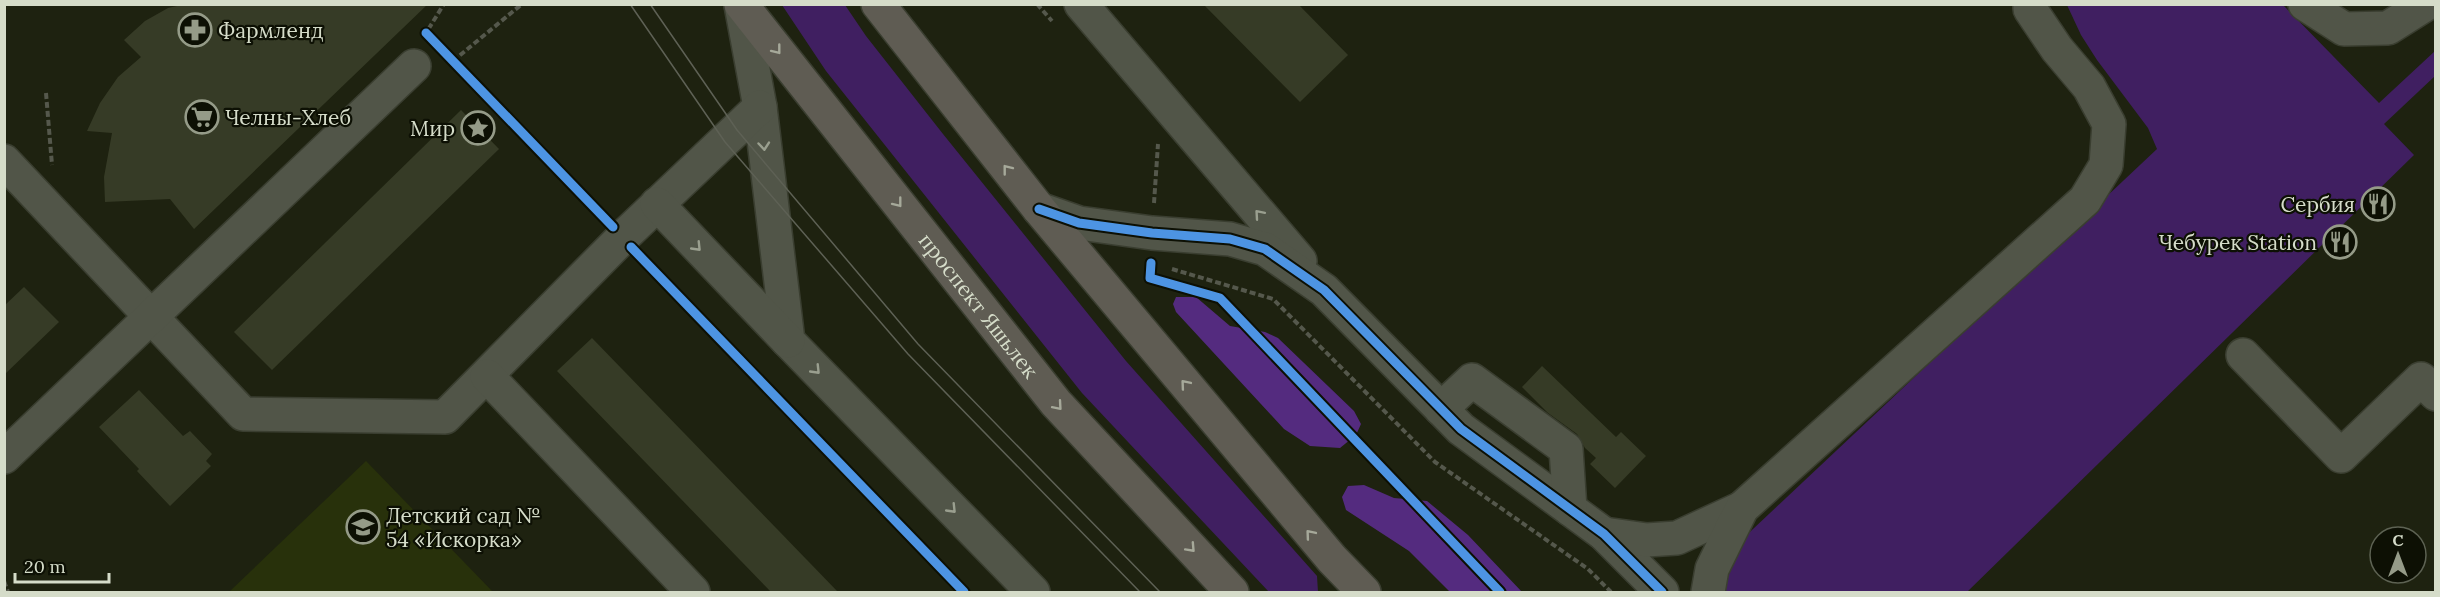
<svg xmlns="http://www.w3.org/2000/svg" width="2440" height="597" font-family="Lora,serif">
	<rect width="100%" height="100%" fill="#1e2210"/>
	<polygon fill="#28310b" points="366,461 493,592 229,592"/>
	<g fill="#401f61">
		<polygon points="782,5 845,5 866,36 943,134 1126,361 1317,576 1318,592 1269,592 1082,393 826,71"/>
		<polygon points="2067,5 2283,5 2379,103 2435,51 2435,76 2384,124 2414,155 1967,592 1719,592 1736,545 2157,149 2148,128 2097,60 2081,35"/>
	</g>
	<g fill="#542b7f">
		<polygon points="1176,297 1196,297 1230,326 1265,332 1278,338 1354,411 1361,424 1356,435 1340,448 1310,446 1284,429 1176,312 1173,304"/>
		<polygon points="1364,485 1394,498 1427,501 1468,535 1522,592 1450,592 1409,551 1346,510 1342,497 1348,486"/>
	</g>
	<g fill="#363b26">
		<polygon points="186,4 428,4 194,229 170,199 105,202 104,177 112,133 87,131 100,103 118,77 141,57 124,40 145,21 168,8"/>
		<polygon points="1203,4 1298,4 1348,55 1300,102"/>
		<polygon points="461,110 499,149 272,370 234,332"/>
		<polygon points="24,287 59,322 4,375 4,306"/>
		<polygon points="592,338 838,592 771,592 557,371"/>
		<polygon points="1542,366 1616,437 1621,432 1646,456 1615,488 1590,464 1596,458 1585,448 1577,434 1548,413 1522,387"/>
		<polygon points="139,390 183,436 190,431 212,454 206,461 211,466 170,506 137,471 139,469 99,427"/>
	</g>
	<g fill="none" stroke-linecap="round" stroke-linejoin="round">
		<g stroke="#3a3e30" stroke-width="36">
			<g id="minor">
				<polyline points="1081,4 1300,261"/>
				<polyline points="2305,4 2344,29 2388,28 2426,4"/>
				<polyline points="741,5 760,107 788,341 1033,592"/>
				<polyline points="4,161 243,414 445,417 622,238 760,107"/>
				<polyline points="657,204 788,341"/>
				<polyline points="1039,209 1079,223 1152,233 1230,239 1265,249 1324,290 1461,429 1604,534 1662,592"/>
				<polyline points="2243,355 2341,456 2421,379 2436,394"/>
				<polyline points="487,376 693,592"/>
				<polyline points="1441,409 1472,380 1566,449 1570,509"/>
				<polyline points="4,457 414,66"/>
				<polyline points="1604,534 1647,540 1677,538 1742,508"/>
				<polyline points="1708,592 1712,569 1742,508 2085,200 2106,165 2109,124 2089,87 2057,49 2030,9 2030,4"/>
			</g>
		</g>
		<g stroke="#3a3e30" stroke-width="36">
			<g id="major">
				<path id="s1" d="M741 4 1056 403 1232 592"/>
				<polyline points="878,4 1039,209 1332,559 1364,592"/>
			</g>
		</g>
		<g stroke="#55584c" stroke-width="4" stroke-dasharray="6 3" stroke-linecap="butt">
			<polyline points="1037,4 1052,21"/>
			<polyline points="429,36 426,33 444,4"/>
			<polyline points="445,52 600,214"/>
			<polyline points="453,61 522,4"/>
			<polyline points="46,93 52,165"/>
			<polyline points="1154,203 1158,144"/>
			<polyline points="644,261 964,592"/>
			<polyline points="1172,269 1273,299 1435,462 1588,569 1611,592"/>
			<polyline points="4,581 8,592"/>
		</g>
		<use href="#minor" stroke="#515548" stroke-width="33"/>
		<use href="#major" stroke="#5f5c53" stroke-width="33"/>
		<g stroke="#5e6155" stroke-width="1.5">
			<polyline points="630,4 725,142 908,354 1140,592"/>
			<polyline points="650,4 737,130 918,344 1160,592"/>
		</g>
		<g stroke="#0d1004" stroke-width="13">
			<g id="cycleway">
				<polyline points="426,33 613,227"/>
				<polyline points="1039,209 1079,223 1152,233 1230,239 1265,249 1324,290 1461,429 1604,534 1662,592"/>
				<polyline points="631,247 964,592"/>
				<polyline points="1151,263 1150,278 1220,298 1500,592"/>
			</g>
		</g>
		<use href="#cycleway" stroke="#4d94e3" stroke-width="9"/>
	</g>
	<defs><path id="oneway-chevron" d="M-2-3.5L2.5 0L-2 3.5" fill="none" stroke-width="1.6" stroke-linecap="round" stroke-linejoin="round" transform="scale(1.5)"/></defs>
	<g stroke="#a6a99a">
		<use href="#oneway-chevron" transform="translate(777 50) rotate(52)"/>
		<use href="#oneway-chevron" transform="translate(1007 169) rotate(-128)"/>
		<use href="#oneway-chevron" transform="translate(898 203) rotate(52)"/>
		<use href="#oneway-chevron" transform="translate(1185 384) rotate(-130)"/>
		<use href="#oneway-chevron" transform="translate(1058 406) rotate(49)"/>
		<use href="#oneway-chevron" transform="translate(1310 534) rotate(-130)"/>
		<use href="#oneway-chevron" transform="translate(1191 548) rotate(47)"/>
	</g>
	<g stroke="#9a9f8f">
		<use href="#oneway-chevron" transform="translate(764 146) rotate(85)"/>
		<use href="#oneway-chevron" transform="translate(1259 214) rotate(-131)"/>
		<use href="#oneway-chevron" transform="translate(697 247) rotate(46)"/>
		<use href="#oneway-chevron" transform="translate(816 370) rotate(46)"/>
		<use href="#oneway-chevron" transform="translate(952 509) rotate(46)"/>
	</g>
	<defs>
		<g id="pharmacy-ring" transform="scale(1.725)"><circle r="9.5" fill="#0d1004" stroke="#959b88" stroke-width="1.5"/><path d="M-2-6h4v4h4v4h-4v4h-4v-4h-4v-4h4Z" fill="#959b88"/></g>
		<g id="supermarket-ring" transform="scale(1.725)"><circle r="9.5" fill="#0d1004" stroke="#959b88" stroke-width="1.5"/><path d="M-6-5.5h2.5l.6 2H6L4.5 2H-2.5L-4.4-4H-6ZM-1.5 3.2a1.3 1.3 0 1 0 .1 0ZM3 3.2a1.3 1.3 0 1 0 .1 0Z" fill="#959b88"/></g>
		<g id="sight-ring" transform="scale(1.725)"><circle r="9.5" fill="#0d1004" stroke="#959b88" stroke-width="1.5"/><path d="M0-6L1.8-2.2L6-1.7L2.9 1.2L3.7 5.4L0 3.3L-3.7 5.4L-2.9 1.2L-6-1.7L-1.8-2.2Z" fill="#959b88"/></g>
		<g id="restaurant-ring" transform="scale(1.725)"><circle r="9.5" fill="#0d1004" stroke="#959b88" stroke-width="1.5"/><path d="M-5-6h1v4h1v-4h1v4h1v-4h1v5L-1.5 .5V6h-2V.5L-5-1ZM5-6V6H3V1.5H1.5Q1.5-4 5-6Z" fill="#959b88"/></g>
		<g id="school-ring" transform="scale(1.725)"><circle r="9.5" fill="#0d1004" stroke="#959b88" stroke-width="1.5"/><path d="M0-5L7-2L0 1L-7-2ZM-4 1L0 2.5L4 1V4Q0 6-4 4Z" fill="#959b88"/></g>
	</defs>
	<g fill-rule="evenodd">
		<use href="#pharmacy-ring" x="195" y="30"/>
		<use href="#supermarket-ring" x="202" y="117"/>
		<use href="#sight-ring" x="478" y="128"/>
		<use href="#restaurant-ring" x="2378" y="204"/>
		<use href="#restaurant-ring" x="2340" y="242"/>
		<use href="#school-ring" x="363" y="527"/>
	</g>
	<g text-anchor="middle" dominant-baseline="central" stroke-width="4.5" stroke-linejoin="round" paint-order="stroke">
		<g font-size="21" fill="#d5dcc9" stroke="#0d1004" text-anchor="start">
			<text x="218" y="30">Фармленд</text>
			<text x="225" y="117">Челны-Хлеб</text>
			<text x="455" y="128" text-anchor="end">Мир</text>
			<text x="2355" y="204" text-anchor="end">Сербия</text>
			<text x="2317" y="242" text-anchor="end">Чебурек Station</text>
			<text x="386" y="515">Детский сад №<tspan x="386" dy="24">54 «Искорка»</tspan></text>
		</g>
		<g font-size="21" fill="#d5dcc9" stroke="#0d1004">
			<text stroke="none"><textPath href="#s1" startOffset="384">проспект Яшьлек</textPath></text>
		</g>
	</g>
	<rect width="2440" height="597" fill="none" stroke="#d5dcc9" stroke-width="12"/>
	<g transform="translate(2398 555)"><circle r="28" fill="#0d1004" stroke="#5d6253" stroke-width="1.5"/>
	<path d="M0-4.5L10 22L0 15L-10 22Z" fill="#959b88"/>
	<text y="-9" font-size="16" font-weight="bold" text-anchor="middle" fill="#d5dcc9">С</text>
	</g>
	<path d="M15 573v9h94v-9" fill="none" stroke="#d5dcc9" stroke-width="3"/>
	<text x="24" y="573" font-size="18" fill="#d5dcc9" stroke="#0d1004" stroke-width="4.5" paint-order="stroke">20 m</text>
</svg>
